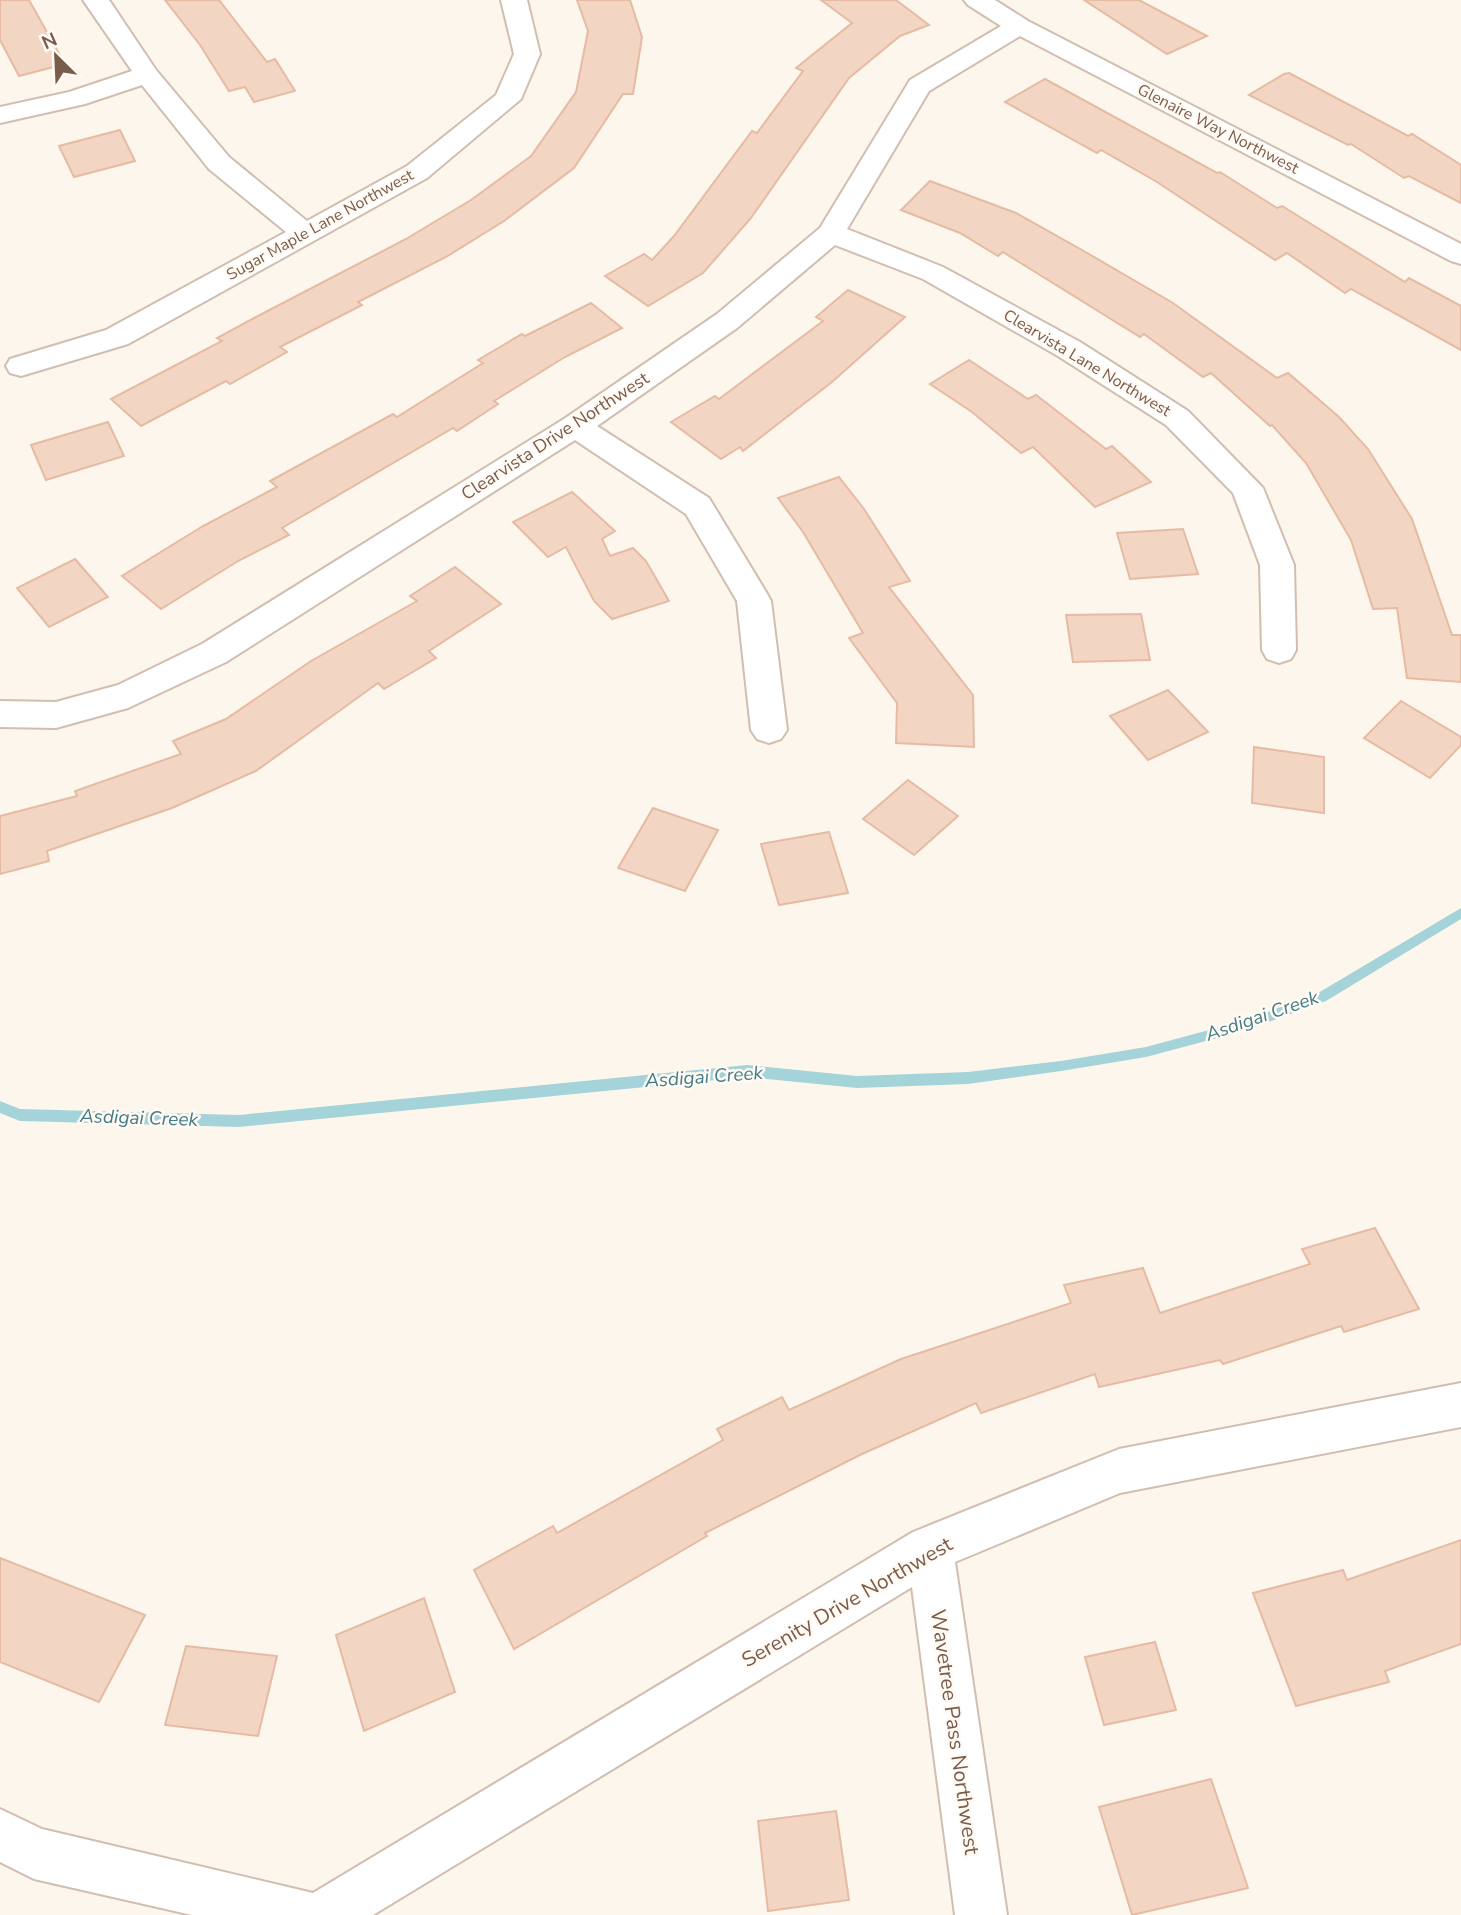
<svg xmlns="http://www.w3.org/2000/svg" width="1461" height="1915" font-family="'Nunito Sans',sans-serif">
	<rect width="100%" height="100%" fill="#fdf6ec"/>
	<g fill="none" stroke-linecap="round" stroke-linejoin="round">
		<polygon fill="#a5d3da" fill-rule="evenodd" points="1461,908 1461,919 1326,1001 1247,1030 1146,1057 1061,1071 968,1084 857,1088 747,1077 239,1127 20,1121 0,1113 0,1101 20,1109 239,1115 747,1065 857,1076 968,1072 1061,1061 1146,1047 1246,1020 1318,993"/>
	</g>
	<g fill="#f3d5c3" stroke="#e6bba3" stroke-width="2">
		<polygon points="0,0 29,0 65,64 19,76 0,40"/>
		<polygon points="165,0 219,0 267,62 275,59 295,91 254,102 245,87 229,91 200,45"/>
		<polygon points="577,0 630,0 642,37 633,94 623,94 574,168 504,221 446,257 358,302 362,305 280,347 287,352 230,384 226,381 141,426 111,399 222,341 217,338 256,317 406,239 471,200 531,156 576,92 588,31"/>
		<polygon points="821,0 896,0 929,25 900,36 849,78 751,218 703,273 648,306 605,276 644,254 652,260 674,236 752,131 757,133 803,71 796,68 852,23"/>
		<polygon points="1084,0 1139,0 1207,36 1167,54"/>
		<polygon points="1289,73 1408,136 1412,134 1461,165 1461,203 1409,176 1404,178 1351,144 1348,145 1249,95 1284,74"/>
		<polygon points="1045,79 1217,173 1220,172 1277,208 1282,206 1405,282 1409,278 1461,306 1461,350 1351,289 1345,293 1287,253 1275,260 1157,182 1101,150 1097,153 1005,102"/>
		<polygon points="120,130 135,161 74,177 59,146"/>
		<polygon points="930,181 1016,213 1082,250 1173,303 1277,378 1288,373 1339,417 1368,449 1412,519 1452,635 1461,635 1461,682 1407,678 1397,608 1373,609 1351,540 1306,463 1272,425 1270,426 1211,373 1203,377 1144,334 1140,337 1003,252 998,256 960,233 901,210"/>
		<polygon points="848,290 905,317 832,382 743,451 740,447 721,459 671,422 715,396 719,399 823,321 816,317"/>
		<polygon points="591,303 622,328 565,357 494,401 498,404 457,431 453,428 282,528 289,535 238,561 161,609 122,576 203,526 277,487 270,481 393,414 397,417 483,363 478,360 522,334 525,336"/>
		<polygon points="969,360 1028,399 1036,395 1106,449 1112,446 1151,482 1095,507 1033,447 1021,453 972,412 930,384"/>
		<polygon points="108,422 124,456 46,480 31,445"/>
		<polygon points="839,477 864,509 910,581 889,587 973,695 974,747 896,743 897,703 849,638 863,633 803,532 778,498"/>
		<polygon points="572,492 615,531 602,539 610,556 633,548 646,561 669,601 612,619 594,601 566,547 548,557 513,522"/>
		<polygon points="1183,529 1198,574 1130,579 1117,533"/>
		<polygon points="75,559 108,597 49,627 17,588"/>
		<polygon points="455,567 501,604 429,651 436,658 384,689 378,683 256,771 172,808 47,851 49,861 0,874 0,816 77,796 75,791 181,754 173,741 226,719 311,661 417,601 410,596"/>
		<polygon points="1141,614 1150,660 1073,662 1066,615"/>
		<polygon points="1168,690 1208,732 1148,760 1110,716"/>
		<polygon points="1401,701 1461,737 1461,745 1430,778 1364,738"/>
		<polygon points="1254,747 1324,757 1324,813 1252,803"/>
		<polygon points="908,780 958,816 914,855 863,819"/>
		<polygon points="653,808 718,830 685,891 618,868"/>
		<polygon points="829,832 848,893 779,905 761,844"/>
		<polygon points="1375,1228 1419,1309 1344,1332 1341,1326 1223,1364 1220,1360 1099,1387 1095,1374 981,1413 976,1403 862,1454 705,1533 707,1536 514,1649 474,1570 553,1526 557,1533 723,1440 717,1429 782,1397 789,1410 901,1359 1071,1303 1064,1285 1143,1268 1160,1313 1310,1264 1302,1249"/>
		<polygon points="1461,1540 1461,1644 1385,1671 1389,1682 1296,1706 1253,1593 1343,1570 1347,1580"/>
		<polygon points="0,1558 145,1615 99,1702 0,1662"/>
		<polygon points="424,1598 455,1692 364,1731 336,1635"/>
		<polygon points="1155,1642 1176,1710 1104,1725 1085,1657"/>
		<polygon points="186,1646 277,1656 258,1736 165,1725"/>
		<polygon points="1211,1779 1248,1888 1132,1915 1099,1807"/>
		<polygon points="836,1811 849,1900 768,1911 758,1821"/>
	</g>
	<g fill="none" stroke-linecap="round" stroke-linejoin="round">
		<g stroke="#d1beb0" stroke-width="4">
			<g id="street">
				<polygon points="83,0 109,0 156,70 229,157 307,221 407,166 496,95 514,54 501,0 527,0 540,54 521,99 427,178 128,344 21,376 10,373 6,366 10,359 106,330 286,232 209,169 142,85 85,104 0,123 0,107 69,92 132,71"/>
				<polygon points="964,0 995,0 1028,21 1461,244 1461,264 1451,261 1020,36 929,91 847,229 943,267 1080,342 1188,411 1263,488 1294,565 1296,650 1291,659 1279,663 1267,659 1262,650 1260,565 1233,493 1166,425 1058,356 923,279 835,245 737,328 597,426 709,498 766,592 771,601 787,730 781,739 769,743 757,739 751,730 737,601 686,514 575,440 226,662 128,708 56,728 0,727 0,701 56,702 118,685 202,644 564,419 717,314 820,228 910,80 1001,26 968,5"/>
				<polygon points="1461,1383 1461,1427 1120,1493 955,1562 1007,1915 955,1915 912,1587 373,1915 192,1915 34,1879 0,1862 0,1809 42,1829 313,1893 913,1532 1119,1449"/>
			</g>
		</g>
		<use href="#street" fill="#fff" fill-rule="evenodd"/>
	</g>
	<g text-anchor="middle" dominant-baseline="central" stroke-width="5" stroke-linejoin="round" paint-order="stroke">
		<g font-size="16" fill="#7a5c4d" stroke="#fffaf3">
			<text transform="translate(1218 129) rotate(27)">Glenaire Way Northwest</text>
			<text transform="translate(320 225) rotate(-29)">Sugar Maple Lane Northwest</text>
			<text transform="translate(1087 363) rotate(31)">Clearvista Lane Northwest</text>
		</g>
		<g font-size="18" fill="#7a5c4d" stroke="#fffaf3">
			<text transform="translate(555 436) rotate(-33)">Clearvista Drive Northwest</text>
		</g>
		<g font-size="19" font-style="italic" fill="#437c86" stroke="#fffaf3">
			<text transform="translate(1262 1016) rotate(-19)">Asdigai Creek</text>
			<text transform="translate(704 1077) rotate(-4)">Asdigai Creek</text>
			<text transform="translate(139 1118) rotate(2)">Asdigai Creek</text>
		</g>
		<g font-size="21" fill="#7a5c4d" stroke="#fffaf3">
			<text transform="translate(847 1602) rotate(-30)">Serenity Drive Northwest</text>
			<text transform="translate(955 1732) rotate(82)">Wavetree Pass Northwest</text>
		</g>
	</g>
	<g transform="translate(56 56) rotate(336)" stroke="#fffaf3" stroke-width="5" paint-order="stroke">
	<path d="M0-5L12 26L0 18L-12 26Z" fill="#7a5c4d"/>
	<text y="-10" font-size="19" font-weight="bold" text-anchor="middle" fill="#7a5c4d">N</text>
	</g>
</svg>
